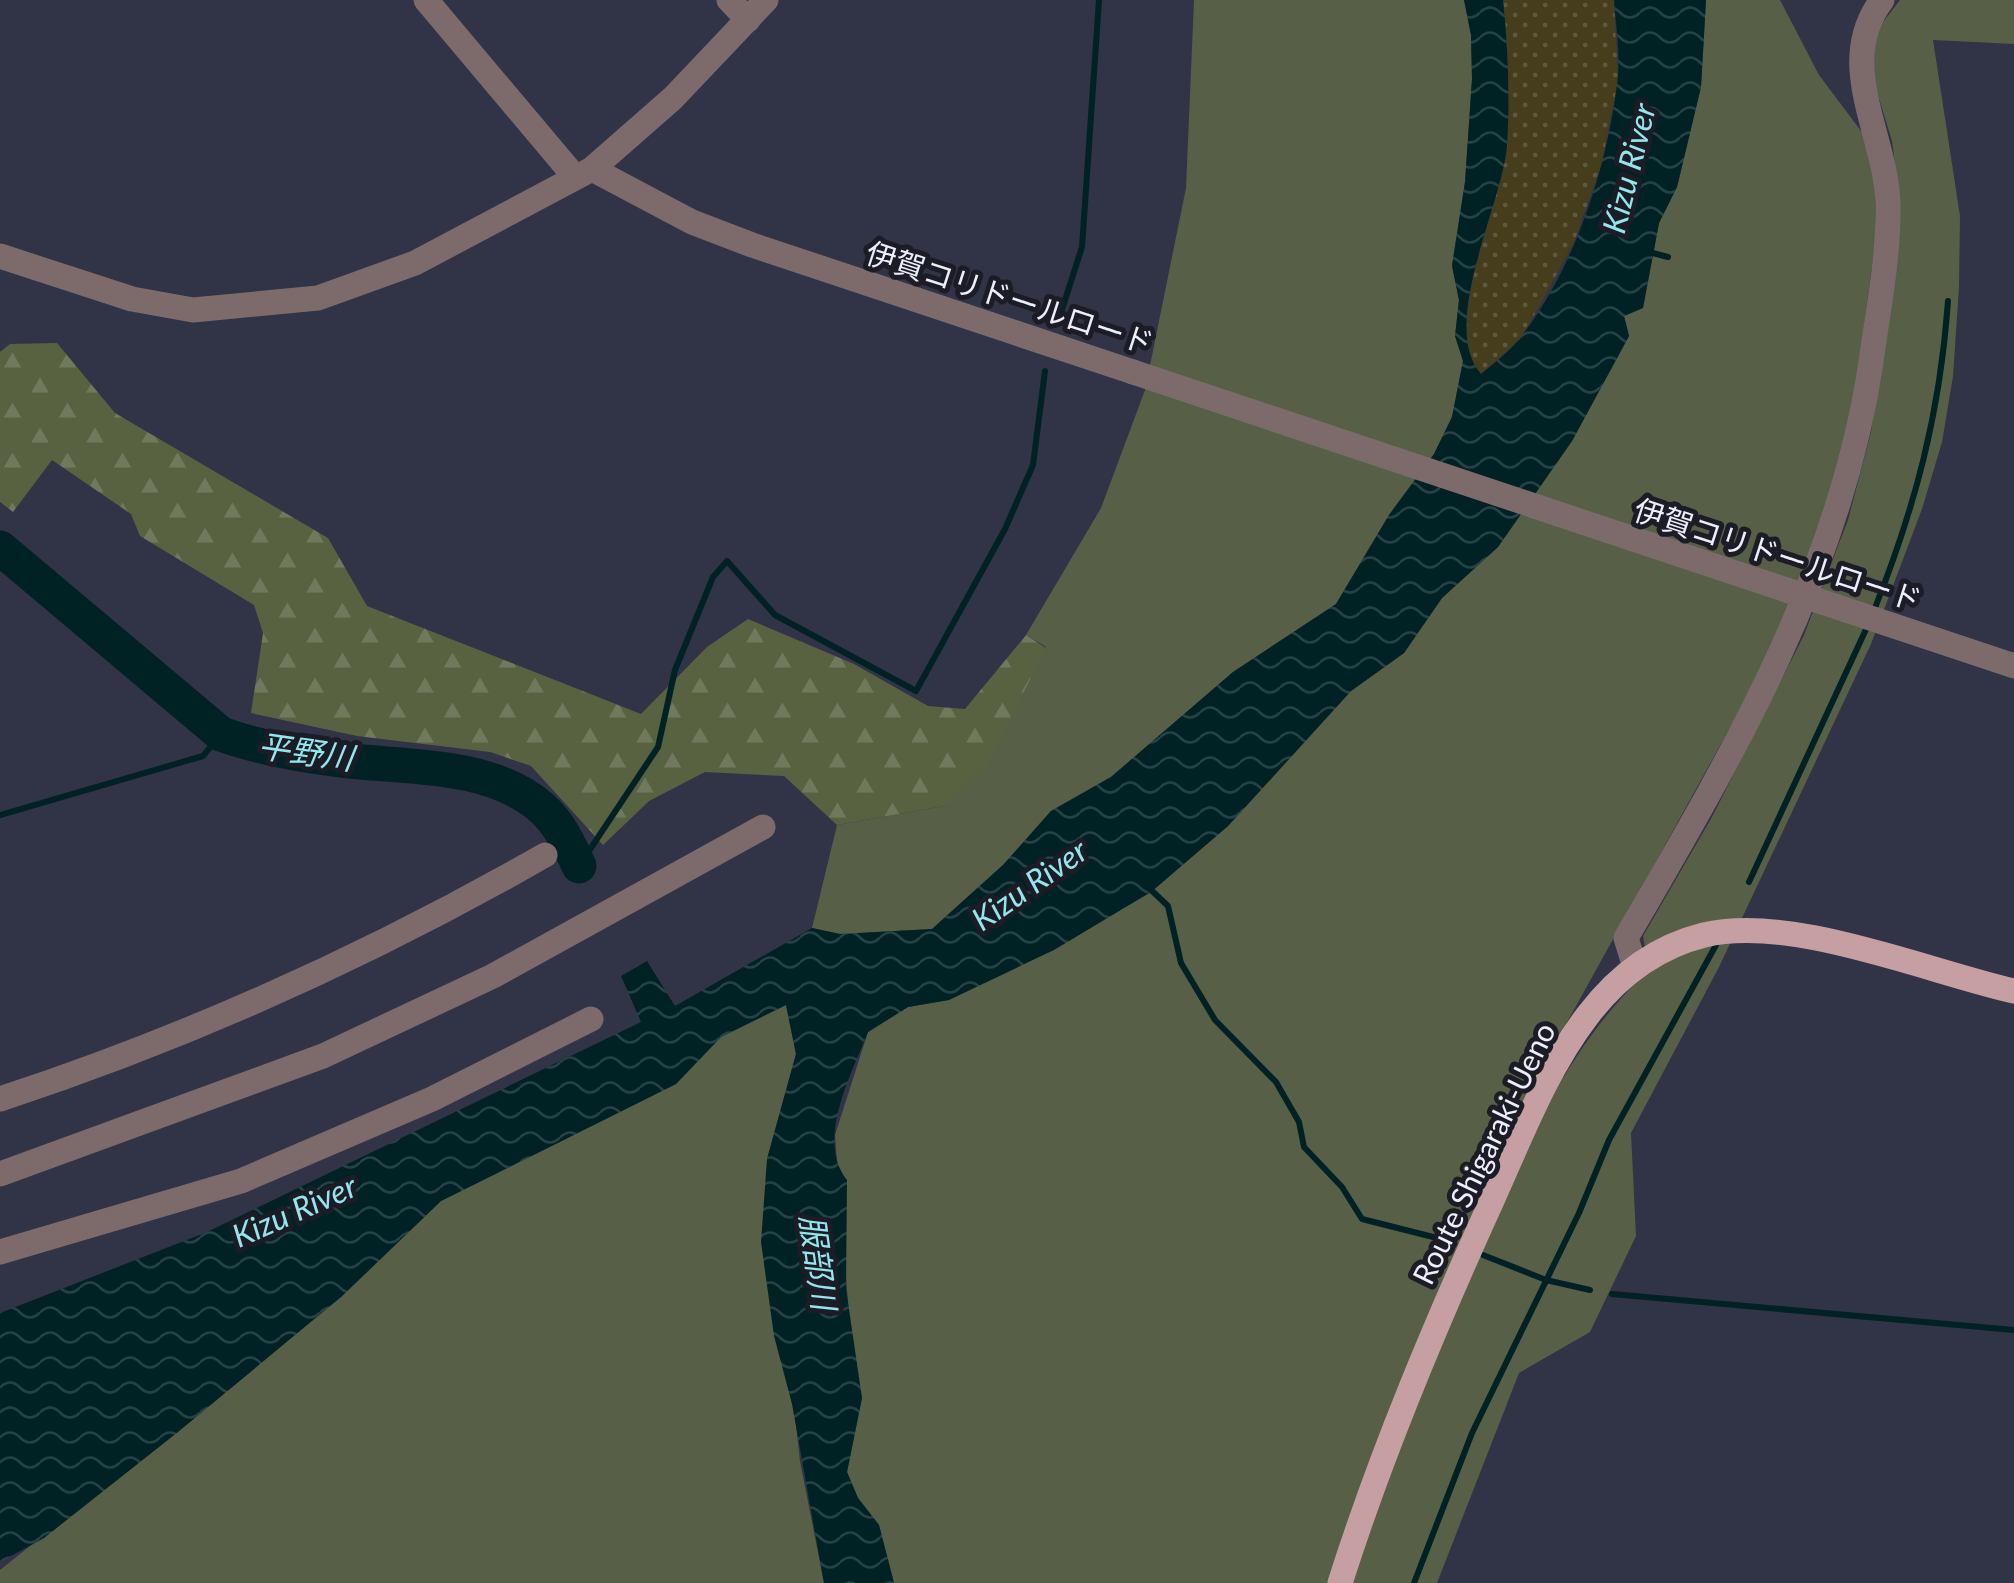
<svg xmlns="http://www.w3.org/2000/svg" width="2014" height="1583" font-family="Lato,'Noto Sans JP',sans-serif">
	<defs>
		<pattern id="forest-firs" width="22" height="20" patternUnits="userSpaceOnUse" patternTransform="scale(2.5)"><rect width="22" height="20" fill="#596240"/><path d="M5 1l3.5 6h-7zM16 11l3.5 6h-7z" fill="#71795c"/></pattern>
		<pattern id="sand-dots" width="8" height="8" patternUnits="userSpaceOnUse" patternTransform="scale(2.5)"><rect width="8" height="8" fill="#453d1c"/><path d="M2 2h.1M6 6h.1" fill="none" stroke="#60593e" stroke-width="1.8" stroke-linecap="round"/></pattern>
		<pattern id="water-waves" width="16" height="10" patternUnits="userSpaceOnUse" patternTransform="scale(2.5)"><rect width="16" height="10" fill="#002225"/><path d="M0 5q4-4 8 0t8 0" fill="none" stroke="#254246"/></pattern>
	</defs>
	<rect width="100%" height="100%" fill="#313347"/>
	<g fill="#585f47">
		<polygon points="1194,0 1464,0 1471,35 1472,79 1465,182 1452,265 1459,300 1455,336 1463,361 1452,417 1434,454 1389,515 1336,604 1233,672 1111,777 1051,811 1003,865 932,929 840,934 812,928 837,825 944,806 1046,647 1026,635 1101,508 1145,390 1186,188"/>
		<polygon points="1706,0 1780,0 1819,75 1864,135 1875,171 1876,237 1848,443 1779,639 1565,1026 1331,1583 894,1583 879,1525 858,1498 847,1472 862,1398 851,1340 835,1135 868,1032 908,1007 949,1000 1151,892 1228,826 1351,691 1404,653 1442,598 1498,547 1572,441 1629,336 1624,316 1643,308 1659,223 1677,187 1701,87"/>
		<path d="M1900 0H2014V44L1933 40 1960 216 1959 287 1953 376 1942 442 1922 509 1871 644 1719 967 1631 1133 1636 1236 1590 1332 1519 1373 1437 1583H1351C1383 1480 1424 1383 1466 1284 1514 1172 1558 1054 1649 970L1643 936 1712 817 1804 635 1848 520 1871 432 1900 202 1892 141 1869 66 1880 26Z"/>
		<polygon points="786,1005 796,1054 767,1159 800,1461 824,1583 0,1583 0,1570 341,1297 441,1201 676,1084 721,1037"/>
	</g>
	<polygon fill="url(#forest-firs)" points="57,343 115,413 328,538 367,606 641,714 707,647 748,619 854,664 928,706 965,709 1026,635 1046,648 985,768 944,806 837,825 784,776 705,772 649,801 603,845 531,766 490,752 357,736 251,713 263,633 254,605 140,536 131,514 52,460 13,512 0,502 0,352 10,344"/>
	<path fill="url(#sand-dots)" d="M1503 0H1614L1618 82 1601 166 1574 242 1544 298 1520 339 1481 375C1439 324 1503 204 1507 145 1510 99 1508 46 1503 0Z"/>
	<path fill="url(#water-waves)" d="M1464 0H1503C1508 47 1510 98 1507 145 1503 203 1438 325 1481 374 1494 363 1510 351 1521 337 1574 268 1606 172 1617 85 1621 58 1616 27 1614 0H1706L1701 87 1677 187 1659 223 1643 308 1624 316 1629 336 1572 441 1498 547 1442 598 1404 653 1351 691 1228 826 1151 892 1054 950 949 1000 908 1007 868 1032C852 1073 815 1140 847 1180L846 1289 862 1398 847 1472 858 1498 879 1525 894 1583H824L792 1404 774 1336 761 1242 767 1159 796 1054 786 1005 721 1037 676 1084 441 1201 341 1297 178 1432 44 1538 0 1562V1313L207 1232 641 1022 621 976 647 961 675 1006 812 928 840 934 932 929 1003 865 1051 811 1111 777 1233 672 1336 604 1389 515 1434 454 1452 417 1463 361 1455 336 1459 300 1452 266 1465 182 1472 79 1471 35Z"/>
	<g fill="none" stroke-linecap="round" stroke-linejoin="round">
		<g stroke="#002225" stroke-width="6">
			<polyline points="1645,251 1668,257"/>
			<polyline points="1058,322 1082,247 1099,0"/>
			<path d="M1873 613C1915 508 1940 414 1948 301"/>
			<polyline points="0,815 203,756 221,734"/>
			<polyline points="579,866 658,747 675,670 713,577 727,561 775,615 916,691 1005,529 1033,465 1045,371"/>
			<polyline points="1749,882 1868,625"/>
			<polyline points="1149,888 1168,906 1181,963 1215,1020 1276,1082 1299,1122 1304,1147 1342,1187 1362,1219 1445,1240"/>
			<polyline points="1483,1255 1546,1280 1590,1290"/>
			<polyline points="1612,1294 2014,1330"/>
			<polyline points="1414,1583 1472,1433 1579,1213 1609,1140 1716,945"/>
		</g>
		<path stroke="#002225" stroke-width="35" d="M0 548 221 734C260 748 300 755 342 760 407 768 489 762 542 808 559 823 570 846 579 866"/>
		<g stroke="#7d6b6c" stroke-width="25">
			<polyline points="426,0 575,177"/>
			<polyline points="729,0 748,20"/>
			<polyline points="592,169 692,222 752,245 1133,372"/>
			<polyline points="0,256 132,299 193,310 318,298 415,263 592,169 673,98 766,0"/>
			<path d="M1635 967 1626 938C1732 756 1840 573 1871 362 1878 310 1889 256 1888 204 1886 133 1834 64 1882 0"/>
			<path d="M0 1099C189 1037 372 954 545 855"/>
			<polyline points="0,1174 323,1056 493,976 763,827"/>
			<polyline points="0,1252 241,1181 432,1099 591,1019"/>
		</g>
		<path stroke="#c59fa2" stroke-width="25" d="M1340 1583C1382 1451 1436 1323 1494 1196 1521 1136 1547 1068 1588 1015 1617 977 1656 947 1704 935 1791 914 1926 971 2014 991"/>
		<polyline stroke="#7d6b6c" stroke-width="25" points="1133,372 2014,666"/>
	</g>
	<g text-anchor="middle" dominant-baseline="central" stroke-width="10" stroke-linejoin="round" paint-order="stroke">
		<g font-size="30" fill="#eceefb" stroke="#1b1c25">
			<text transform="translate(1010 297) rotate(18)">伊賀コリドールロード</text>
			<text transform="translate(1778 554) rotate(18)">伊賀コリドールロード</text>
			<text transform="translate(1483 1153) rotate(-64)">Route Shigaraki-Ueno</text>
		</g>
		<g font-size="32" font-style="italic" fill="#92e6ed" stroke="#1b1c25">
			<text transform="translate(1628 168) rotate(-76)">Kizu River</text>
			<text transform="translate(306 751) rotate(8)">平野川</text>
			<text transform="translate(1029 884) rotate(-35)">Kizu River</text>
			<text transform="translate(294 1210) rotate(-24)">Kizu River</text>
			<text transform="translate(819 1262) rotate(82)">服部川</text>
		</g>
	</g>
</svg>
